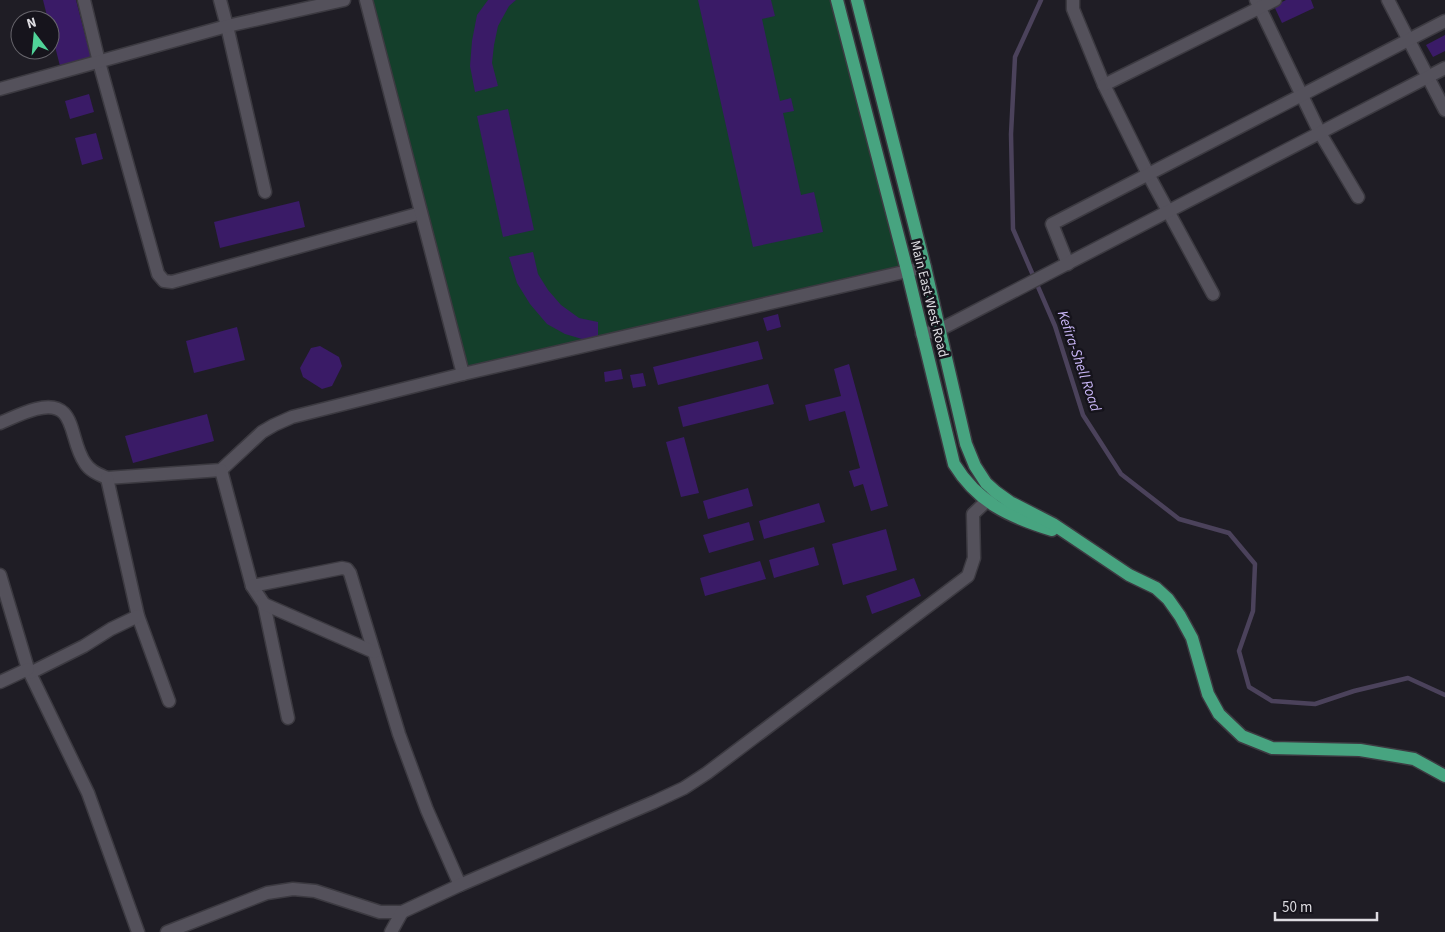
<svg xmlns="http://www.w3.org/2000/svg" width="1445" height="932" font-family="'Source Sans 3',sans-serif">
	<rect width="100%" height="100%" fill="#1f1d25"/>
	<polygon fill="#143f2b" points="366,0 837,0 907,270 463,374"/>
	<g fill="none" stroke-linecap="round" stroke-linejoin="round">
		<polyline stroke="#4b425b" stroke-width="4.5" points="1041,0 1015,57 1011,134 1013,229 1055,326 1083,415 1121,474 1179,519 1229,533 1255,564 1253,611 1239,651 1249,687 1272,701 1315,704 1354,691 1408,678 1445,695"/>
	</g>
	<g fill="#3a1b67">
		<polygon points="43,0 76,0 91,58 60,66 50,27 50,20 48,20"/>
		<polygon points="488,0 516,0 509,6 498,26 494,45 492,63 498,86 475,92 470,66 472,41 477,15"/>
		<polygon points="698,0 771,0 775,16 762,19 780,101 791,98 794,111 783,113 801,195 814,192 823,232 753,247"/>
		<polygon points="1286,0 1311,0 1314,8 1282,23 1274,6"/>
		<polygon points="1445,35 1445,51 1433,57 1426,45"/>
		<polygon points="89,94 94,112 70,119 65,101"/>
		<polygon points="508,109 534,230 503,237 477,116"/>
		<polygon points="96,133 103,159 82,165 75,138"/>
		<polygon points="299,201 305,227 220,248 214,222"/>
		<polygon points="533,252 538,274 548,290 561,305 579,318 598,322 598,339 582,339 565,334 547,324 530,304 517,283 509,257"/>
		<polygon points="778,314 781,327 767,331 763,318"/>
		<polygon points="237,327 245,360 194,373 186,341"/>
		<polygon points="758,341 763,359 658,385 653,367"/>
		<polygon points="320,346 339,357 342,366 332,386 322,389 303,377 300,368 311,348"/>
		<polygon points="849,364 888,506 871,511 863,484 854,487 849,471 860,468 845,411 809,421 805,405 841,396 834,369"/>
		<polygon points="621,369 623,379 605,382 604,372"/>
		<polygon points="643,373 646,386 633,388 630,375"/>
		<polygon points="768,384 774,404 683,427 678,407"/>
		<polygon points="207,414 214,441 133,463 125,436"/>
		<polygon points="684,437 699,493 681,497 666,442"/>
		<polygon points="748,488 753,506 708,519 703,501"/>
		<polygon points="819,503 825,522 764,539 759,521"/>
		<polygon points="749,522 754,540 709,553 703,535"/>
		<polygon points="886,529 897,570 843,585 832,544"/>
		<polygon points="814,547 819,565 774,578 769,560"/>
		<polygon points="760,561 766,579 705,596 700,578"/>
		<polygon points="914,578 921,596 872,614 866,596"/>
	</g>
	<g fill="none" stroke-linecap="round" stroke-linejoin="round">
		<g stroke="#3c3a41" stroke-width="15">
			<g id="minor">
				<polyline points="84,0 99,62 158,274 164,281 172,282 421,213"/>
				<polyline points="220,0 227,26 265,192"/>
				<polyline points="366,0 463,374"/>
				<polyline points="1073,0 1073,9 1104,85 1148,174 1213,294"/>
				<polyline points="1256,0 1320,133 1358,197"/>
				<polyline points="1388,0 1445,110"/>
				<polyline points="1104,85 1275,0"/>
				<polyline points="0,89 227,26 344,0"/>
				<polyline points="1068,264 1052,224 1445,21"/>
				<polyline points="922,334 939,330 1445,68"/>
				<path d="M0 423C12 418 24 412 36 409 78 398 68 439 85 463 90 471 98 474 107 478L221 470 262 432 274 425 292 417 463 374 925 267"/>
				<polyline points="221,470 252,586 264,604 288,718"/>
				<polyline points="107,478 138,616 169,701"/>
				<polyline points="0,575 28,669 88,793 138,932"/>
				<polyline points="252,586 342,568 347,569 350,573 399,734 427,810 460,885"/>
				<polyline points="264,604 374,652"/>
				<polyline points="30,673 84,646 111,629 138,616"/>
				<polyline points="0,682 28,669"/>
				<polyline points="167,932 267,893 293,889 315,891 380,912 402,912 460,885 654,802 684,788 707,773 968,576 974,558 973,514 994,494"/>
				<polyline points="391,932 402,912"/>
			</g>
		</g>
		<g stroke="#3c3a41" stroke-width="15">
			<g id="major">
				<path d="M837 0 907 270 954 464C978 503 1010 517 1052 530"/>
				<polyline points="857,0 925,267 966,444 975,466 986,483 996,492 1010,502 1053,524 1129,575 1156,588 1168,599 1180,616 1192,638 1208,694 1219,714 1242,736 1272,748 1360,750 1414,759 1445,776"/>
			</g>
		</g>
		<use href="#minor" stroke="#54515b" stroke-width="12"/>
		<use href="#major" stroke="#47a480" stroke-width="12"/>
	</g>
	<g text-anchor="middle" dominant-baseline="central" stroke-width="5" stroke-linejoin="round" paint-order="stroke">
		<g font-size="14" fill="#dddce1" stroke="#16141c">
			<text transform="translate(929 299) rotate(76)">Main East West Road</text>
		</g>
		<g font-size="15" font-style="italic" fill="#cbb8f9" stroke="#16141c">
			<text transform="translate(1079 361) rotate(71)">Kefira-Shell Road</text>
		</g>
	</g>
	<g transform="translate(35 35) rotate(344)"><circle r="24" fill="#16141c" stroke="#66646b"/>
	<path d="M0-4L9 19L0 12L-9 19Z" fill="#50d398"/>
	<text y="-8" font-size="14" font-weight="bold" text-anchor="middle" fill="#dddce1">N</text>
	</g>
	<path d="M1275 912v8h102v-8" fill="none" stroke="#dddce1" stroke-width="2.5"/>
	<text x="1282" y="912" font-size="15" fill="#dddce1" stroke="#16141c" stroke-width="4" paint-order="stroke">50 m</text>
</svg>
